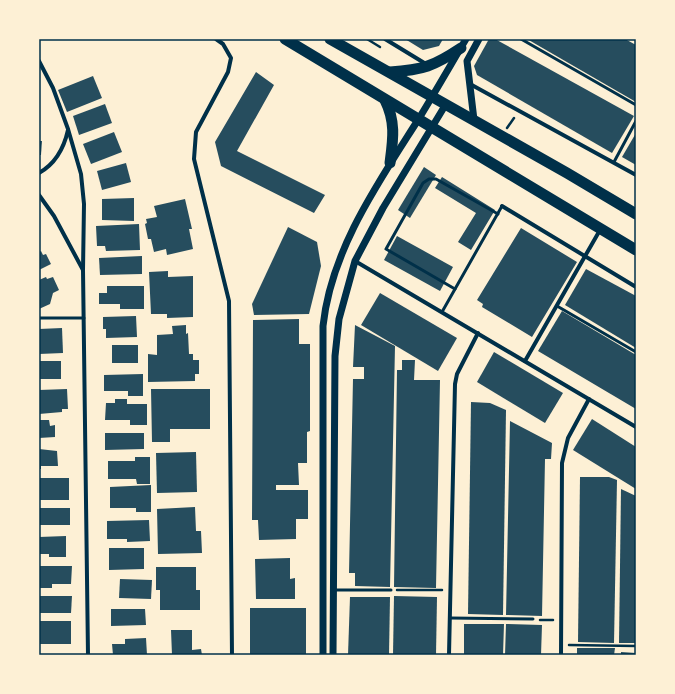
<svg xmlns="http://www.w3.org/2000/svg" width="675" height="694" font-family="Rubik,sans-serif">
	<rect width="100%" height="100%" fill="#fdf0d5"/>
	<g fill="#264d5e">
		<polygon points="405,39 443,39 439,46 423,50"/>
		<polygon points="489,39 495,39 634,116 612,153 477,75 474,66"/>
		<polygon points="527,39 625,39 636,45 636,102"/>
		<polygon points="256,72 274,85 237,151 325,195 314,213 221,166 215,142"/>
		<polygon points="93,76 102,98 67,112 58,90"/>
		<polygon points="105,104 112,123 79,135 73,116"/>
		<polygon points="114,132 122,152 91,164 83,144"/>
		<polygon points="636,133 636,165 622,157"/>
		<polygon points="39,141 42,141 41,155 39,155"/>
		<polygon points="126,163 131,182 102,190 97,171"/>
		<polygon points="424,167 436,175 410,218 398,210"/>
		<polygon points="442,177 495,210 471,250 458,242 476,213 435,188"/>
		<polygon points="134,198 134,221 102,220 102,199"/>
		<polygon points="185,199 192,229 189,229 193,249 167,255 166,249 154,252 151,239 148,239 145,224 147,223 146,219 157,217 154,206"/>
		<polygon points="139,224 140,250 106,251 105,246 97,246 96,226"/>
		<polygon points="288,227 317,242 321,266 309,314 254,315 252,304"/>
		<polygon points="521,228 577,262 532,337 482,307 483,304 477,300"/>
		<polygon points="397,236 453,267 440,291 384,260"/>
		<polygon points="41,251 43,255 46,254 51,264 39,270 39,252"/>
		<polygon points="142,256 142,274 100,275 99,258"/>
		<polygon points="586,269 636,296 636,348 565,305"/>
		<polygon points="168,271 168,277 193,276 193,317 167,318 167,314 151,314 149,272"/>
		<polygon points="46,277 47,279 53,277 59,290 53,293 50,304 39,309 39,280"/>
		<polygon points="107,286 144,286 144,309 120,309 120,304 99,304 99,293 107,293"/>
		<polygon points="380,293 457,338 438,371 361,325"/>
		<polygon points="562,311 636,355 636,409 538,351"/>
		<polygon points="136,316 137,337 106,338 106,329 103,329 103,317"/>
		<polygon points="299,319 299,344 310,344 310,431 307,432 307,463 298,463 299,485 276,485 276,490 308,490 308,519 296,519 296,539 259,540 258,520 252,520 253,320"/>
		<polygon points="186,325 186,334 188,333 189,354 193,354 193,360 199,360 199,374 195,374 195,381 148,382 148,354 157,355 157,335 173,334 172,326"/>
		<polygon points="355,325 395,346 390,587 355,586 355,573 349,573 353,379 364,379 364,367 353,367"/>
		<polygon points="62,328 63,353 39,354 39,329"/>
		<rect x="112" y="345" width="26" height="18"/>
		<polygon points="494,352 563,393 545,423 477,382"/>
		<polygon points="402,360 415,360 414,380 440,380 436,588 394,587 397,370 402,370"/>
		<rect x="39" y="361" width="22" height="18"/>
		<polygon points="143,374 143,396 128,396 128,391 104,391 104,375"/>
		<polygon points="67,389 68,409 62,409 62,412 39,414 39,390"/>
		<polygon points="151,389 210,389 210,429 170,429 170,442 152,442"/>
		<polygon points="115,399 127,399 127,404 147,404 147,425 130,425 130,420 105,420 106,403 115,403"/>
		<polygon points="471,402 490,403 506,410 503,615 468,614"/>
		<polygon points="592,419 636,447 636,489 573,450"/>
		<polygon points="39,420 49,420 50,426 55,425 55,437 39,438"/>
		<polygon points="510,421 552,443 551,459 545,459 542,616 506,615"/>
		<polygon points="105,433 144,433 144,449 105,450"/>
		<polygon points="39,449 57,451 58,466 41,466 41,469 39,469"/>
		<polygon points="196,452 197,492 157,493 156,453"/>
		<polygon points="135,457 150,457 150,484 137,484 136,479 108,479 108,461 135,461"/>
		<polygon points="580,477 609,477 617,480 614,643 578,642"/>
		<rect x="39" y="478" width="30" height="22"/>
		<polygon points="151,485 151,512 136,512 136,508 110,508 110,487"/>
		<polygon points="621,489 636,496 636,643 619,643"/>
		<polygon points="195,507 196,531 201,531 202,553 158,554 157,509"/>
		<rect x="39" y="508" width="31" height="17"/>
		<polygon points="149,520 150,541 127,542 127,539 107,539 107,521"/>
		<polygon points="66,536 66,557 49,557 49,554 39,554 39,537"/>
		<polygon points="109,548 144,548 144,569 109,570"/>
		<polygon points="290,558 290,579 295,578 295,599 256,599 255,559"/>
		<polygon points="39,566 72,566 71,584 52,584 52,588 39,588"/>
		<polygon points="156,567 196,567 196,590 200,590 200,610 160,610 160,590 156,590"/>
		<polygon points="120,579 152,580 151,599 119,598"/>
		<polygon points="39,596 72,596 71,613 39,613"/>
		<polygon points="394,596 437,597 436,655 393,655"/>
		<polygon points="350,597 390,597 389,655 348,655"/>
		<rect x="250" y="608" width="56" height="47"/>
		<polygon points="111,609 145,609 146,625 111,626"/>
		<rect x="39" y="621" width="32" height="23"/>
		<polygon points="464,624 504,624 503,655 464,655"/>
		<polygon points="506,624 542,625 541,655 505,655"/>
		<polygon points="171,630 192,630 192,650 201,649 202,655 172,655"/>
		<polygon points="146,638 147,655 113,655 112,644 125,644 125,639"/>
		<polygon points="577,648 615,648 614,655 577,655"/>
		<polygon points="621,652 636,653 636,655 621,655"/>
	</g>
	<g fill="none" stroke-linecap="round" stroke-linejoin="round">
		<g stroke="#003049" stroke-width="2.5">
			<polyline points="367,39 380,47"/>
			<polyline points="507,128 514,118"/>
			<polyline points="397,590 442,590"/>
			<polyline points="540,620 553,620"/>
			<polyline points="569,645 636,646"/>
		</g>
		<g stroke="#003049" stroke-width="3">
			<polyline points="521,39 636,105"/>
			<polyline points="614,162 636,121"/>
			<polyline points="455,289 386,249 423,183 429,179 436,179 498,214"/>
			<polyline points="557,306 636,352"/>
			<polyline points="442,312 502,206"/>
			<polyline points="39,318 84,318"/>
			<polyline points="333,590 391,590"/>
			<polyline points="450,618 533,619"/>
		</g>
		<g stroke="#003049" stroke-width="4">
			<polyline points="216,39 223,44 231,58 228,72 196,132 194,159 229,301 232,655"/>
			<polyline points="385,39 426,64"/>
			<polyline points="39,61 53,88 68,129 81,174 84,204 83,270 88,655"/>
			<polyline points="470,84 636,175"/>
			<path d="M39 173C55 164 64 148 68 130"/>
			<polyline points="39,195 54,216 83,270"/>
			<polyline points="502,206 636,287"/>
			<polyline points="355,261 636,427"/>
			<polyline points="525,361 600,230"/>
			<polyline points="449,655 455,384 457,374 478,333"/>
			<polyline points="561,655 562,463 568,438 589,399"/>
		</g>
		<g stroke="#003049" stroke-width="7">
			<polyline points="474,120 467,61 479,39"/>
			<path d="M323 655V326C331 250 378 183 418 120 434 94 450 66 466 39"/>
			<polyline points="333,655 335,356 339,319 355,261 383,208 446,104"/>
		</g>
		<g stroke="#003049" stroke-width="11">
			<polyline points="285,39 636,250"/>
			<polyline points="330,39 567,173 636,214"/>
			<path d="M390 72C423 70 434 66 461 48"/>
			<path d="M385 100C396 122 393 140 390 163"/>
		</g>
	</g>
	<rect width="675" height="694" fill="none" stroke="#fdf0d5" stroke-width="80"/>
	<rect x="40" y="40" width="595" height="614" fill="none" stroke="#003049" stroke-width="1.5"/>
</svg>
